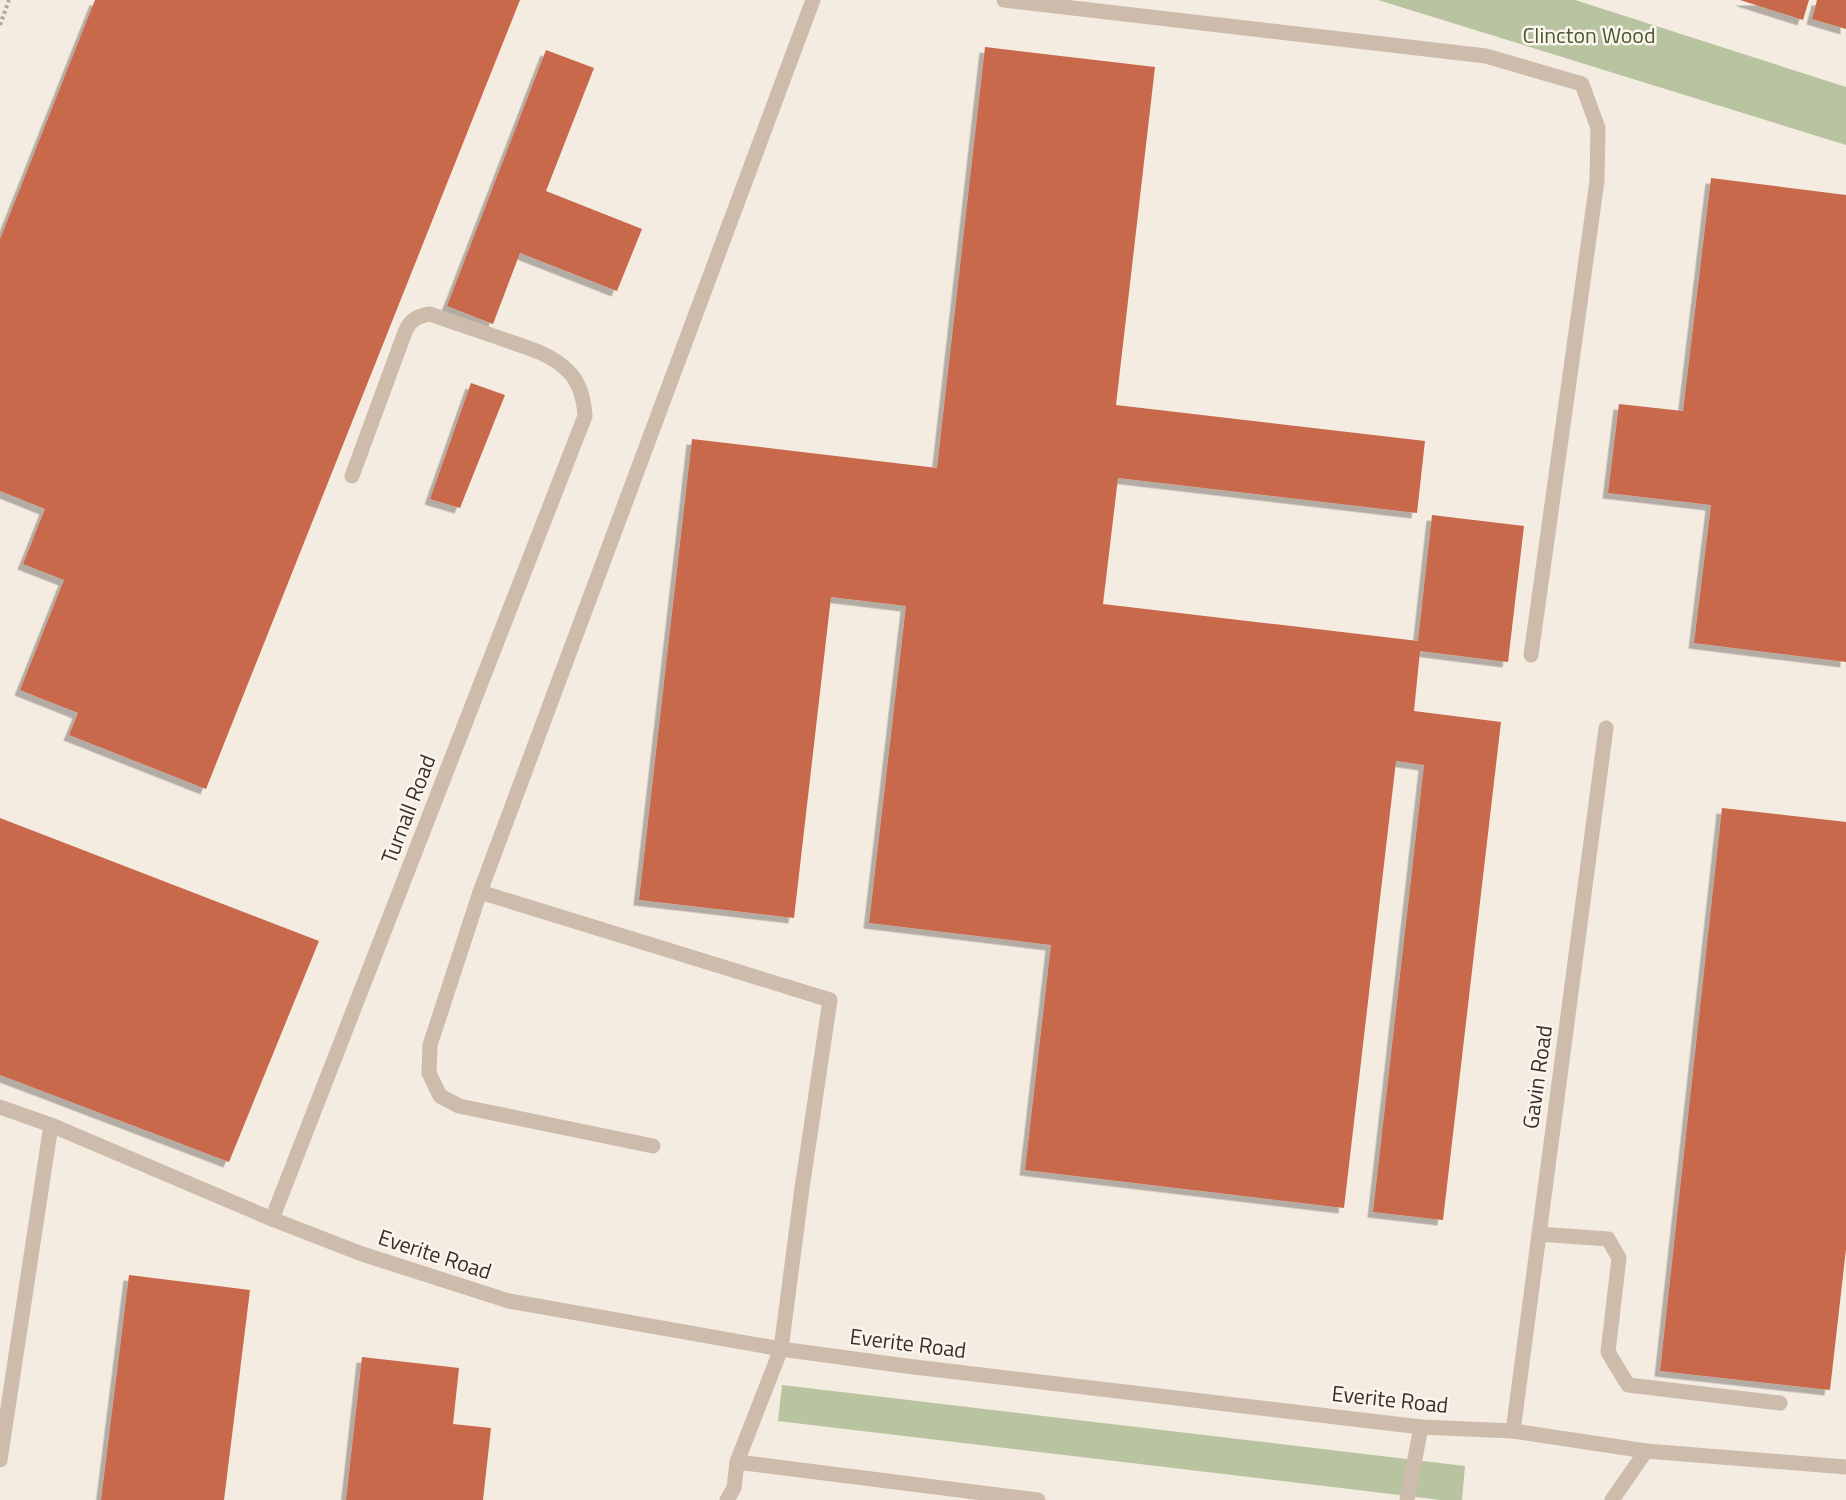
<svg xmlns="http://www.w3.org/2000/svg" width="1846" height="1500" font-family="'Titillium Web',sans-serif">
	<defs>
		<filter id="shadow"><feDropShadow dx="-5.5" dy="5.5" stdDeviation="0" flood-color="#0004"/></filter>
	</defs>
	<rect width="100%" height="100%" fill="#f4ebe1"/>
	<g fill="#b8c4a0">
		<polygon points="1378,0 1575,0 1846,87 1846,145"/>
		<polygon points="782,1385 1465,1466 1462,1500 1441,1500 778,1421"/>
	</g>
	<g fill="#c8694b" filter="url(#shadow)">
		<polygon points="95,0 520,0 206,789 69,735 78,713 20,690 64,580 23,564 45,509 0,491 0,239"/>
		<polygon points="1740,0 1809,0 1803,20"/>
		<polygon points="1817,0 1846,0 1846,29 1812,19"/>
		<polygon points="985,47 1155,67 1116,405 1425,441 1417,513 1118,478 1103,604 1418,641 1432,515 1524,526 1508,662 1420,651 1414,711 1501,722 1443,1220 1373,1212 1424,765 1396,761 1344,1208 1025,1170 1051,945 869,923 906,606 831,597 794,918 639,900 692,439 937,468"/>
		<polygon points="546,50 594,68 546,191 642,229 617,291 520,253 493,324 447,306"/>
		<polygon points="1711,178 1846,195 1846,662 1694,643 1711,505 1608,493 1619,404 1683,411"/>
		<polygon points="471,383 505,395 460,508 430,499"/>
		<polygon points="1722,808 1846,822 1846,1249 1830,1390 1660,1371"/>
		<polygon points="0,818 319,941 229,1162 0,1075"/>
		<polygon points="129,1275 250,1290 224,1500 101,1500"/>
		<polygon points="362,1357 459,1368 453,1424 491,1428 483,1500 346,1500"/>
	</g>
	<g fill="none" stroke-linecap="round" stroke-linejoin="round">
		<polyline stroke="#b9a596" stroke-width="4" stroke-dasharray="3 3" stroke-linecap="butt" points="0,25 9,0"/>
		<g stroke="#cdbbac" stroke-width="15">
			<polyline points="1004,0 1486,56 1582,84 1598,128 1597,181 1531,655"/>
			<polyline points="480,892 430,1045 429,1073 440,1096 459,1106 653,1146"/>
			<polyline points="0,1107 51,1125 272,1219 362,1254 509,1301 781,1349 906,1366 1421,1427 1513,1431 1646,1451 1846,1467"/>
			<path d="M272 1219 585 416C584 399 580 382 567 370 551 354 526 347 505 340 480 331 455 323 430 314 417 316 410 320 405 332L352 476"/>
			<polyline points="1539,1234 1608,1239 1619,1258 1608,1352 1628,1385 1780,1403"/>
			<polyline points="1513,1431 1606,728"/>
			<polyline points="0,1460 51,1125"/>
			<polyline points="737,1462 1038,1500"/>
			<polyline points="727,1500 734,1488 737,1462 781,1349 802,1188 830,1000 480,892 813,0"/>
			<polyline points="1407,1500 1421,1427"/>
			<polyline points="1612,1500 1646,1451"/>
		</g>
	</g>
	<g text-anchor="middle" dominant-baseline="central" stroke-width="5" stroke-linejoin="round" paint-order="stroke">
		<g font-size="22" fill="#4a5a2e" stroke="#fbf5ee">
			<text x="1589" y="35">Clincton Wood</text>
		</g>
		<g font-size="22" fill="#3b302b" stroke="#fbf5ee">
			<text transform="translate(408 809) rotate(-69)">Turnall Road</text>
			<text transform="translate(1537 1077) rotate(-82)">Gavin Road</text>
			<text transform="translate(435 1254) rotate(18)">Everite Road</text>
			<text transform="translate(908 1343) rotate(7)">Everite Road</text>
			<text transform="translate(1390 1399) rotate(6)">Everite Road</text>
		</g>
	</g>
</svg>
